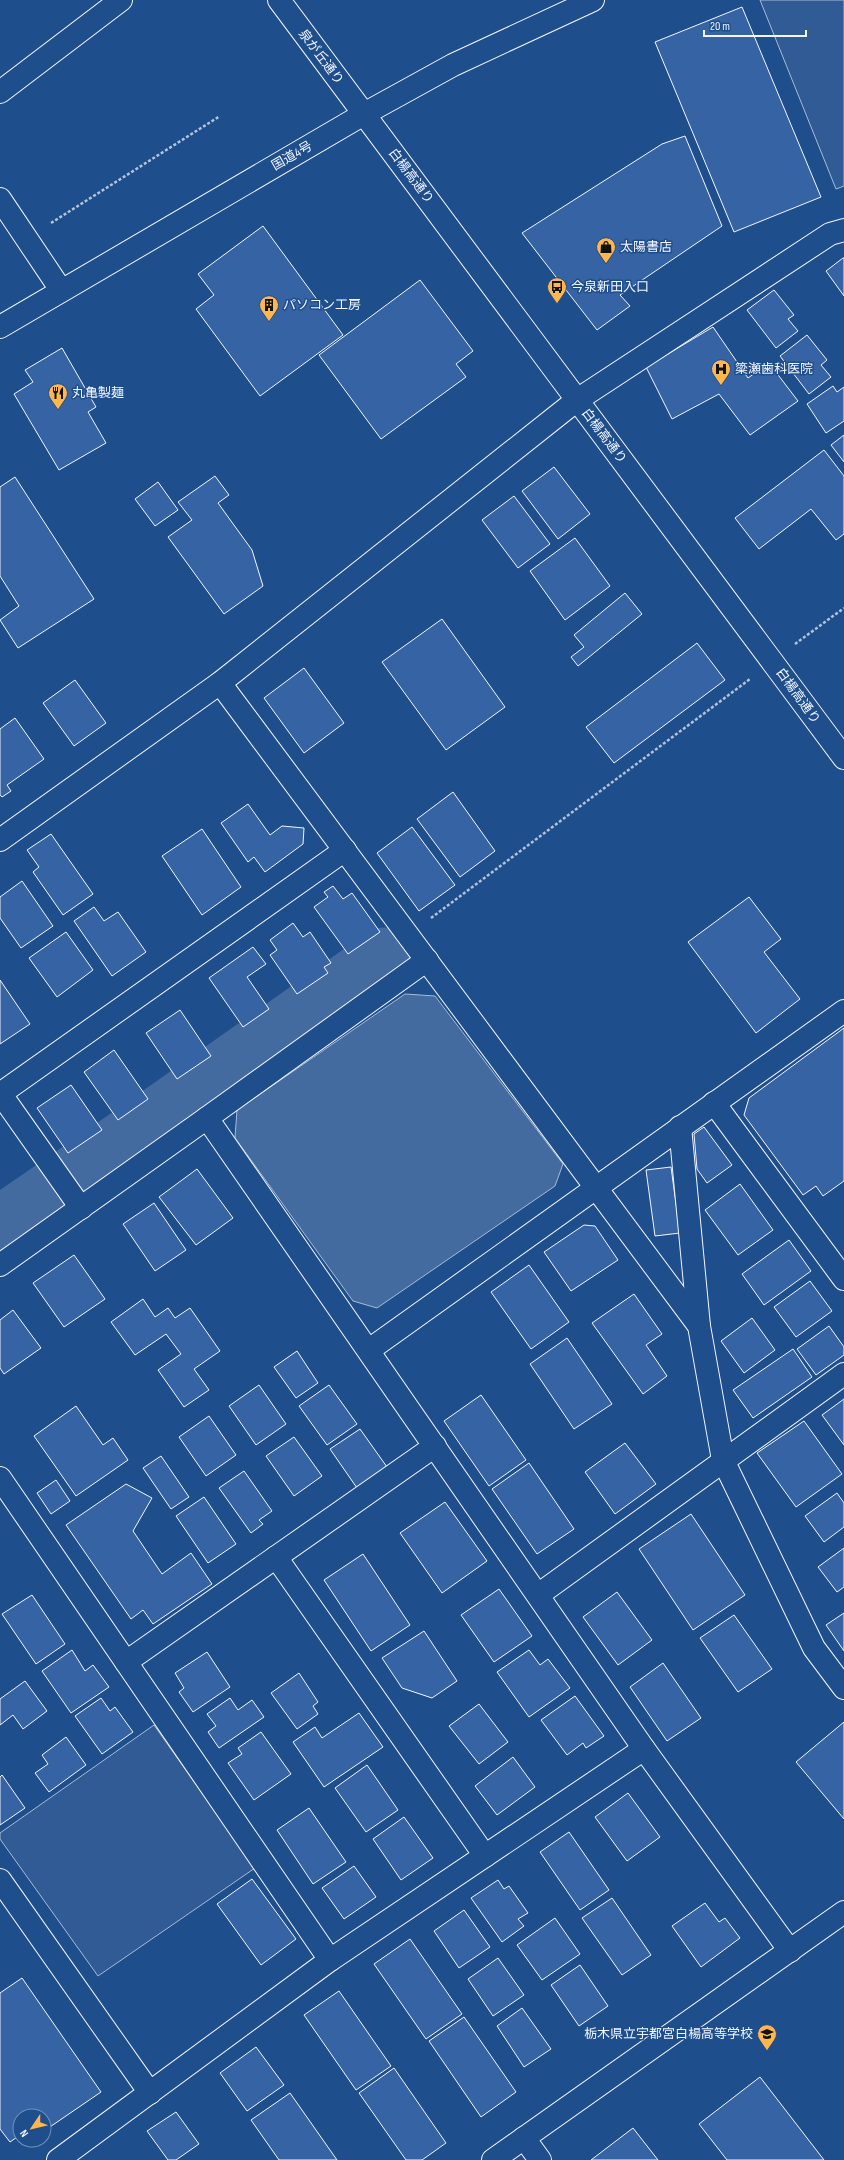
<svg xmlns="http://www.w3.org/2000/svg" width="844" height="2160" font-family="'Sofia Sans Condensed','Noto Sans JP',sans-serif">
	<rect width="100%" height="100%" fill="#1f4e8c"/>
	<g fill="#305b95" stroke="#a8bbd7">
		<polygon points="760,0 844,0 844,186 836,189"/>
		<polygon points="154,1725 255,1868 98,1976 0,1839 0,1833"/>
	</g>
	<g fill="#446ba0" stroke="#a8bbd7">
		<polygon points="378,948 383,956 102,1155 97,1148"/>
		<polygon points="405,994 435,996 563,1164 555,1186 377,1308 353,1301 235,1138 237,1110"/>
	</g>
	<g fill="none" stroke-linecap="round" stroke-linejoin="round">
		<polyline stroke="#446ba0" stroke-width="61" points="0,1227 102,1157 384,958"/>
	</g>
	<g fill="#3563a3" stroke="#f2f6ff">
		<polygon points="742,7 821,197 734,232 655,42"/>
		<polygon points="685,136 722,226 620,295 630,306 597,330 522,233 662,144"/>
		<polygon points="263,226 343,335 260,396 196,309 214,295 198,274"/>
		<polygon points="843,258 844,258 844,296 826,271"/>
		<polygon points="420,280 473,351 456,364 466,377 381,439 319,355"/>
		<polygon points="774,290 794,315 788,319 798,331 776,348 747,310"/>
		<polygon points="713,327 748,378 769,363 798,401 750,435 719,394 672,419 646,367"/>
		<polygon points="807,335 827,360 821,365 831,377 809,394 780,356"/>
		<polygon points="62,348 96,407 88,412 106,443 59,470 14,394 33,382 25,370"/>
		<polygon points="833,386 837,392 844,387 844,421 826,433 807,404"/>
		<polygon points="844,435 844,462 831,445"/>
		<polygon points="824,450 844,476 844,534 836,540 811,509 759,549 735,518"/>
		<polygon points="554,467 590,514 558,539 522,491"/>
		<polygon points="215,476 229,495 218,503 252,550 263,586 224,614 168,537 192,520 178,502"/>
		<polygon points="15,477 94,599 18,648 0,620 19,606 0,576 0,487"/>
		<polygon points="158,482 178,510 155,526 135,499"/>
		<polygon points="514,496 550,544 518,568 482,520"/>
		<polygon points="575,538 610,586 565,620 530,571"/>
		<polygon points="625,593 642,614 578,666 571,657 584,647 574,635"/>
		<polygon points="442,619 505,707 446,750 382,662"/>
		<polygon points="697,643 725,680 614,763 586,727"/>
		<polygon points="304,668 344,723 304,753 264,698"/>
		<polygon points="75,680 106,723 74,746 43,703"/>
		<polygon points="15,718 44,759 7,785 11,791 2,797 0,795 0,729"/>
		<polygon points="453,792 495,851 460,877 417,819"/>
		<polygon points="248,804 270,835 282,826 304,828 303,844 265,872 254,857 248,862 221,823"/>
		<polygon points="412,827 455,885 419,911 377,853"/>
		<polygon points="202,829 241,887 202,915 162,856"/>
		<polygon points="51,834 93,894 63,915 33,872 39,867 27,850"/>
		<polygon points="22,881 53,926 21,948 0,918 0,897"/>
		<polygon points="333,886 343,899 352,893 380,932 348,954 314,907 328,897 324,892"/>
		<polygon points="749,897 781,939 764,952 800,999 756,1033 688,942"/>
		<polygon points="94,907 104,921 118,912 146,952 112,976 74,921"/>
		<polygon points="293,923 303,937 310,932 331,963 324,967 328,973 297,994 270,955 277,950 270,940"/>
		<polygon points="66,932 93,970 57,997 29,958"/>
		<polygon points="253,947 266,964 247,977 269,1009 243,1027 209,978"/>
		<polygon points="0,980 30,1024 0,1044"/>
		<polygon points="180,1010 211,1056 177,1079 146,1033"/>
		<polygon points="844,1028 844,1181 823,1196 816,1186 803,1195 744,1115 749,1098"/>
		<polygon points="114,1050 148,1099 118,1120 84,1072"/>
		<polygon points="71,1085 102,1130 68,1153 37,1108"/>
		<polygon points="704,1127 732,1165 707,1183 697,1169 694,1134"/>
		<polygon points="671,1167 680,1233 655,1236 646,1170"/>
		<polygon points="197,1169 233,1218 196,1245 159,1197"/>
		<polygon points="740,1184 773,1230 738,1255 705,1210"/>
		<polygon points="154,1203 186,1250 155,1271 123,1224"/>
		<polygon points="584,1225 595,1226 618,1260 571,1291 544,1252"/>
		<polygon points="789,1240 811,1271 764,1305 742,1274"/>
		<polygon points="74,1255 105,1299 64,1327 33,1283"/>
		<polygon points="529,1265 569,1322 531,1349 491,1292"/>
		<polygon points="810,1281 832,1311 796,1337 774,1307"/>
		<polygon points="634,1294 662,1334 646,1345 667,1376 643,1394 592,1323"/>
		<polygon points="143,1299 155,1317 168,1308 175,1318 190,1308 220,1351 194,1369 209,1390 184,1407 158,1370 181,1354 166,1334 135,1355 111,1322"/>
		<polygon points="13,1310 41,1348 4,1374 0,1368 0,1320"/>
		<polygon points="752,1318 775,1350 744,1373 721,1341"/>
		<polygon points="829,1326 844,1347 844,1355 816,1375 797,1349"/>
		<polygon points="567,1338 612,1404 574,1429 530,1364"/>
		<polygon points="793,1349 812,1377 753,1418 733,1390"/>
		<polygon points="297,1351 318,1383 296,1398 274,1367"/>
		<polygon points="259,1385 286,1424 256,1445 229,1406"/>
		<polygon points="329,1385 357,1424 327,1445 299,1406"/>
		<polygon points="481,1395 526,1460 489,1486 444,1421"/>
		<polygon points="844,1399 844,1445 822,1415"/>
		<polygon points="76,1406 103,1445 113,1438 128,1460 76,1496 34,1436"/>
		<polygon points="209,1416 236,1455 206,1476 179,1437"/>
		<polygon points="804,1421 842,1474 796,1507 757,1453"/>
		<polygon points="360,1429 387,1467 357,1488 330,1449"/>
		<polygon points="294,1437 322,1476 294,1496 266,1456"/>
		<polygon points="625,1443 656,1484 615,1514 585,1472"/>
		<polygon points="161,1456 189,1497 171,1509 143,1468"/>
		<polygon points="529,1463 574,1529 537,1554 492,1489"/>
		<polygon points="244,1471 272,1511 259,1520 263,1524 251,1533 219,1488"/>
		<polygon points="56,1480 70,1501 51,1514 37,1493"/>
		<polygon points="126,1484 152,1498 133,1531 162,1574 191,1553 212,1584 153,1624 143,1610 131,1619 66,1525"/>
		<polygon points="837,1493 844,1503 844,1527 824,1542 805,1516"/>
		<polygon points="204,1497 236,1544 208,1563 176,1516"/>
		<polygon points="445,1502 487,1561 442,1593 400,1533"/>
		<polygon points="691,1514 745,1595 693,1630 639,1549"/>
		<polygon points="844,1548 844,1587 837,1592 818,1567"/>
		<polygon points="363,1554 410,1625 371,1651 324,1580"/>
		<polygon points="499,1589 532,1636 494,1662 461,1615"/>
		<polygon points="617,1592 652,1640 618,1665 583,1617"/>
		<polygon points="32,1595 65,1644 36,1664 2,1614"/>
		<polygon points="844,1613 844,1651 826,1625"/>
		<polygon points="734,1615 772,1669 738,1692 700,1638"/>
		<polygon points="424,1631 457,1681 432,1698 402,1688 382,1658"/>
		<polygon points="72,1650 85,1671 93,1665 109,1687 71,1713 42,1671"/>
		<polygon points="529,1650 540,1665 548,1659 570,1688 529,1717 497,1672"/>
		<polygon points="207,1652 230,1687 193,1712 179,1692 184,1688 175,1673"/>
		<polygon points="663,1663 701,1718 667,1741 630,1687"/>
		<polygon points="299,1673 318,1702 313,1706 318,1714 297,1729 271,1693"/>
		<polygon points="25,1681 47,1711 23,1729 13,1715 0,1725 0,1699"/>
		<polygon points="575,1696 604,1736 586,1748 583,1743 567,1755 541,1720"/>
		<polygon points="101,1698 110,1711 115,1707 133,1732 102,1754 75,1716"/>
		<polygon points="230,1698 238,1710 252,1700 264,1717 219,1748 208,1732 216,1726 207,1714"/>
		<polygon points="479,1704 508,1742 479,1764 449,1726"/>
		<polygon points="359,1713 383,1747 324,1787 293,1742 315,1727 322,1738"/>
		<polygon points="844,1722 844,1819 796,1762"/>
		<polygon points="261,1732 291,1774 254,1800 228,1763 242,1754 238,1748"/>
		<polygon points="66,1737 86,1765 49,1792 35,1773 48,1764 42,1755"/>
		<polygon points="513,1757 535,1787 497,1815 475,1786"/>
		<polygon points="367,1765 398,1810 366,1832 335,1788"/>
		<polygon points="2,1775 25,1808 0,1825 0,1777"/>
		<polygon points="628,1793 660,1837 627,1861 595,1817"/>
		<polygon points="309,1808 346,1862 313,1884 277,1830"/>
		<polygon points="404,1817 433,1858 401,1880 373,1839"/>
		<polygon points="569,1832 609,1890 580,1910 540,1852"/>
		<polygon points="354,1866 376,1897 344,1919 322,1888"/>
		<polygon points="252,1879 296,1939 261,1965 217,1904"/>
		<polygon points="498,1880 504,1889 509,1886 528,1913 518,1919 524,1926 502,1942 471,1898"/>
		<polygon points="612,1898 651,1955 622,1975 582,1918"/>
		<polygon points="705,1903 719,1922 725,1918 740,1938 701,1967 672,1926"/>
		<polygon points="464,1910 490,1947 459,1968 434,1931"/>
		<polygon points="555,1918 580,1954 542,1980 517,1945"/>
		<polygon points="410,1939 462,2014 426,2039 374,1964"/>
		<polygon points="498,1958 524,1995 493,2016 468,1979"/>
		<polygon points="580,1965 608,2006 579,2026 551,1985"/>
		<polygon points="22,1978 101,2092 44,2131 44,2116 20,2116 20,2135 10,2142 0,2129 0,1993"/>
		<polygon points="339,1991 391,2066 356,2090 304,2015"/>
		<polygon points="522,2008 551,2049 524,2067 497,2026"/>
		<polygon points="464,2017 516,2092 481,2117 429,2041"/>
		<polygon points="256,2047 284,2085 247,2111 220,2073"/>
		<polygon points="394,2068 446,2143 422,2160 406,2160 359,2093"/>
		<polygon points="760,2077 824,2160 727,2160 699,2124"/>
		<polygon points="290,2093 337,2160 279,2160 251,2120"/>
		<polygon points="176,2112 199,2144 176,2160 168,2160 147,2131"/>
		<polygon points="633,2128 658,2160 591,2160"/>
	</g>
	<g fill="none" stroke-linecap="round" stroke-linejoin="round">
		<g stroke="#f2f6ff" stroke-width="24">
			<g id="minor">
				<polyline points="279,0 844,758"/>
				<polyline points="0,92 121,0"/>
				<polyline points="0,199 61,290"/>
				<polyline points="220,683 699,1326 723,1460 814,1648 844,1688"/>
				<polyline points="0,840 220,683 577,400 830,234 844,230"/>
				<polyline points="0,1093 81,1208"/>
				<polyline points="0,1094 345,850"/>
				<polyline points="714,1103 844,1279"/>
				<polyline points="207,1118 427,960"/>
				<polyline points="680,1127 699,1326"/>
				<polyline points="0,1265 207,1118 644,1749"/>
				<polyline points="369,1350 844,1011"/>
				<polyline points="0,1478 330,1960"/>
				<polyline points="276,1557 485,1856"/>
				<polyline points="538,1595 844,1374"/>
				<polyline points="126,1662 435,1446"/>
				<polyline points="0,1880 150,2093"/>
				<polyline points="524,2138 540,2160"/>
				<polyline points="58,2160 330,1960 644,1749 790,1951"/>
				<polyline points="493,2160 844,1912"/>
			</g>
		</g>
		<g stroke="#f2f6ff" stroke-width="24">
			<polyline id="highway" points="0,327 364,114 453,65 593,0"/>
		</g>
		<g stroke="#b3c4dc" stroke-width="2.5" stroke-dasharray="3 2" stroke-linecap="butt">
			<polyline points="51,223 220,116"/>
			<polyline points="795,644 844,608"/>
			<polyline points="431,918 750,679"/>
		</g>
		<use href="#minor" stroke="#1f4e8c" stroke-width="22"/>
		<use href="#highway" stroke="#1f4e8c" stroke-width="22"/>
	</g>
	<defs>
		<g id="shop-pin" transform="scale(1)"><path d="M0 17L-7.5 6A9.5 9.5 0 1 1 7.5 6Z" fill="#ffb74d" stroke="#1f4e8c"/><path d="M-5-2.5h2.3a2.7 3.5 0 0 1 5.4 0H5L5.5 6h-11ZM-1.5-2.5h3a1.5 2.3 0 0 0-3 0Z" fill="#111"/></g>
		<g id="bus-pin" transform="scale(1)"><path d="M0 17L-7.5 6A9.5 9.5 0 1 1 7.5 6Z" fill="#ffb74d" stroke="#1f4e8c"/><path d="M-5-6H5V4H4V6H2V4H-2V6H-4V4H-5ZM-3.5-4V0h7V-4ZM-3.5 1.2v1.5H-2V1.2ZM2 1.2v1.5H3.5V1.2Z" fill="#111"/></g>
		<g id="building-pin" transform="scale(1)"><path d="M0 17L-7.5 6A9.5 9.5 0 1 1 7.5 6Z" fill="#ffb74d" stroke="#1f4e8c"/><path d="M-4-6H4V6H1V3H-1V6H-4ZM-2.5-4.3h1.7v1.8h-1.7ZM.8-4.3h1.7v1.8H.8ZM-2.5-1h1.7V.8h-1.7ZM.8-1h1.7V.8H.8Z" fill="#111"/></g>
		<g id="hospital-pin" transform="scale(1)"><path d="M0 17L-7.5 6A9.5 9.5 0 1 1 7.5 6Z" fill="#ffb74d" stroke="#1f4e8c"/><path d="M-5-5h3v3.5h4V-5h3V5h-3V1.5h-4V5h-3Z" fill="#111"/></g>
		<g id="restaurant-pin" transform="scale(1)"><path d="M0 17L-7.5 6A9.5 9.5 0 1 1 7.5 6Z" fill="#ffb74d" stroke="#1f4e8c"/><path d="M-5-6h1v4h1v-4h1v4h1v-4h1v5L-1.5 .5V6h-2V.5L-5-1ZM5-6V6H3V1.5H1.5Q1.5-4 5-6Z" fill="#111"/></g>
		<g id="school-pin" transform="scale(1)"><path d="M0 17L-7.5 6A9.5 9.5 0 1 1 7.5 6Z" fill="#ffb74d" stroke="#1f4e8c"/><path d="M0-5L7-2L0 1L-7-2ZM-4 1L0 2.5L4 1V4Q0 6-4 4Z" fill="#111"/></g>
	</defs>
	<g fill-rule="evenodd">
		<use href="#shop-pin" x="606" y="247"/>
		<use href="#bus-pin" x="557" y="287"/>
		<use href="#building-pin" x="269" y="305"/>
		<use href="#hospital-pin" x="721" y="369"/>
		<use href="#restaurant-pin" x="58" y="393"/>
		<use href="#school-pin" x="767" y="2034"/>
	</g>
	<g text-anchor="middle" dominant-baseline="central" stroke-width="3" stroke-linejoin="round" paint-order="stroke">
		<g font-size="13" fill="#f2f6ff" stroke="#1f4e8c">
			<text transform="translate(321 57) rotate(53)">泉が丘通り</text>
			<text transform="translate(292 156) rotate(-30)">国道4号</text>
			<text transform="translate(411 176) rotate(53)">白楊高通り</text>
			<text transform="translate(604 436) rotate(53)">白楊高通り</text>
			<text transform="translate(798 696) rotate(54)">白楊高通り</text>
		</g>
		<g font-size="13" fill="#f2f6ff" stroke="#1f4e8c" text-anchor="start">
			<text x="620" y="247">太陽書店</text>
			<text x="571" y="287">今泉新田入口</text>
			<text x="283" y="305">パソコン工房</text>
			<text x="735" y="369">簗瀬歯科医院</text>
			<text x="72" y="393">丸亀製麺</text>
			<text x="753" y="2034" text-anchor="end">栃木県立宇都宮白楊高等学校</text>
		</g>
	</g>
	<g transform="translate(32 2128) rotate(235)"><circle r="19" fill="#1f4e8c" stroke="#7391ba"/>
	<path d="M0-3L7 15L0 10L-7 15Z" fill="#ffb74d"/>
	<text y="-6" font-size="11" font-weight="bold" text-anchor="middle" fill="#f2f6ff">N</text>
	</g>
	<path d="M704 30v6h102v-6" fill="none" stroke="#f2f6ff" stroke-width="2"/>
	<text x="710" y="30" font-size="12" fill="#f2f6ff" stroke="#1f4e8c" stroke-width="3" paint-order="stroke">20 m</text>
</svg>
